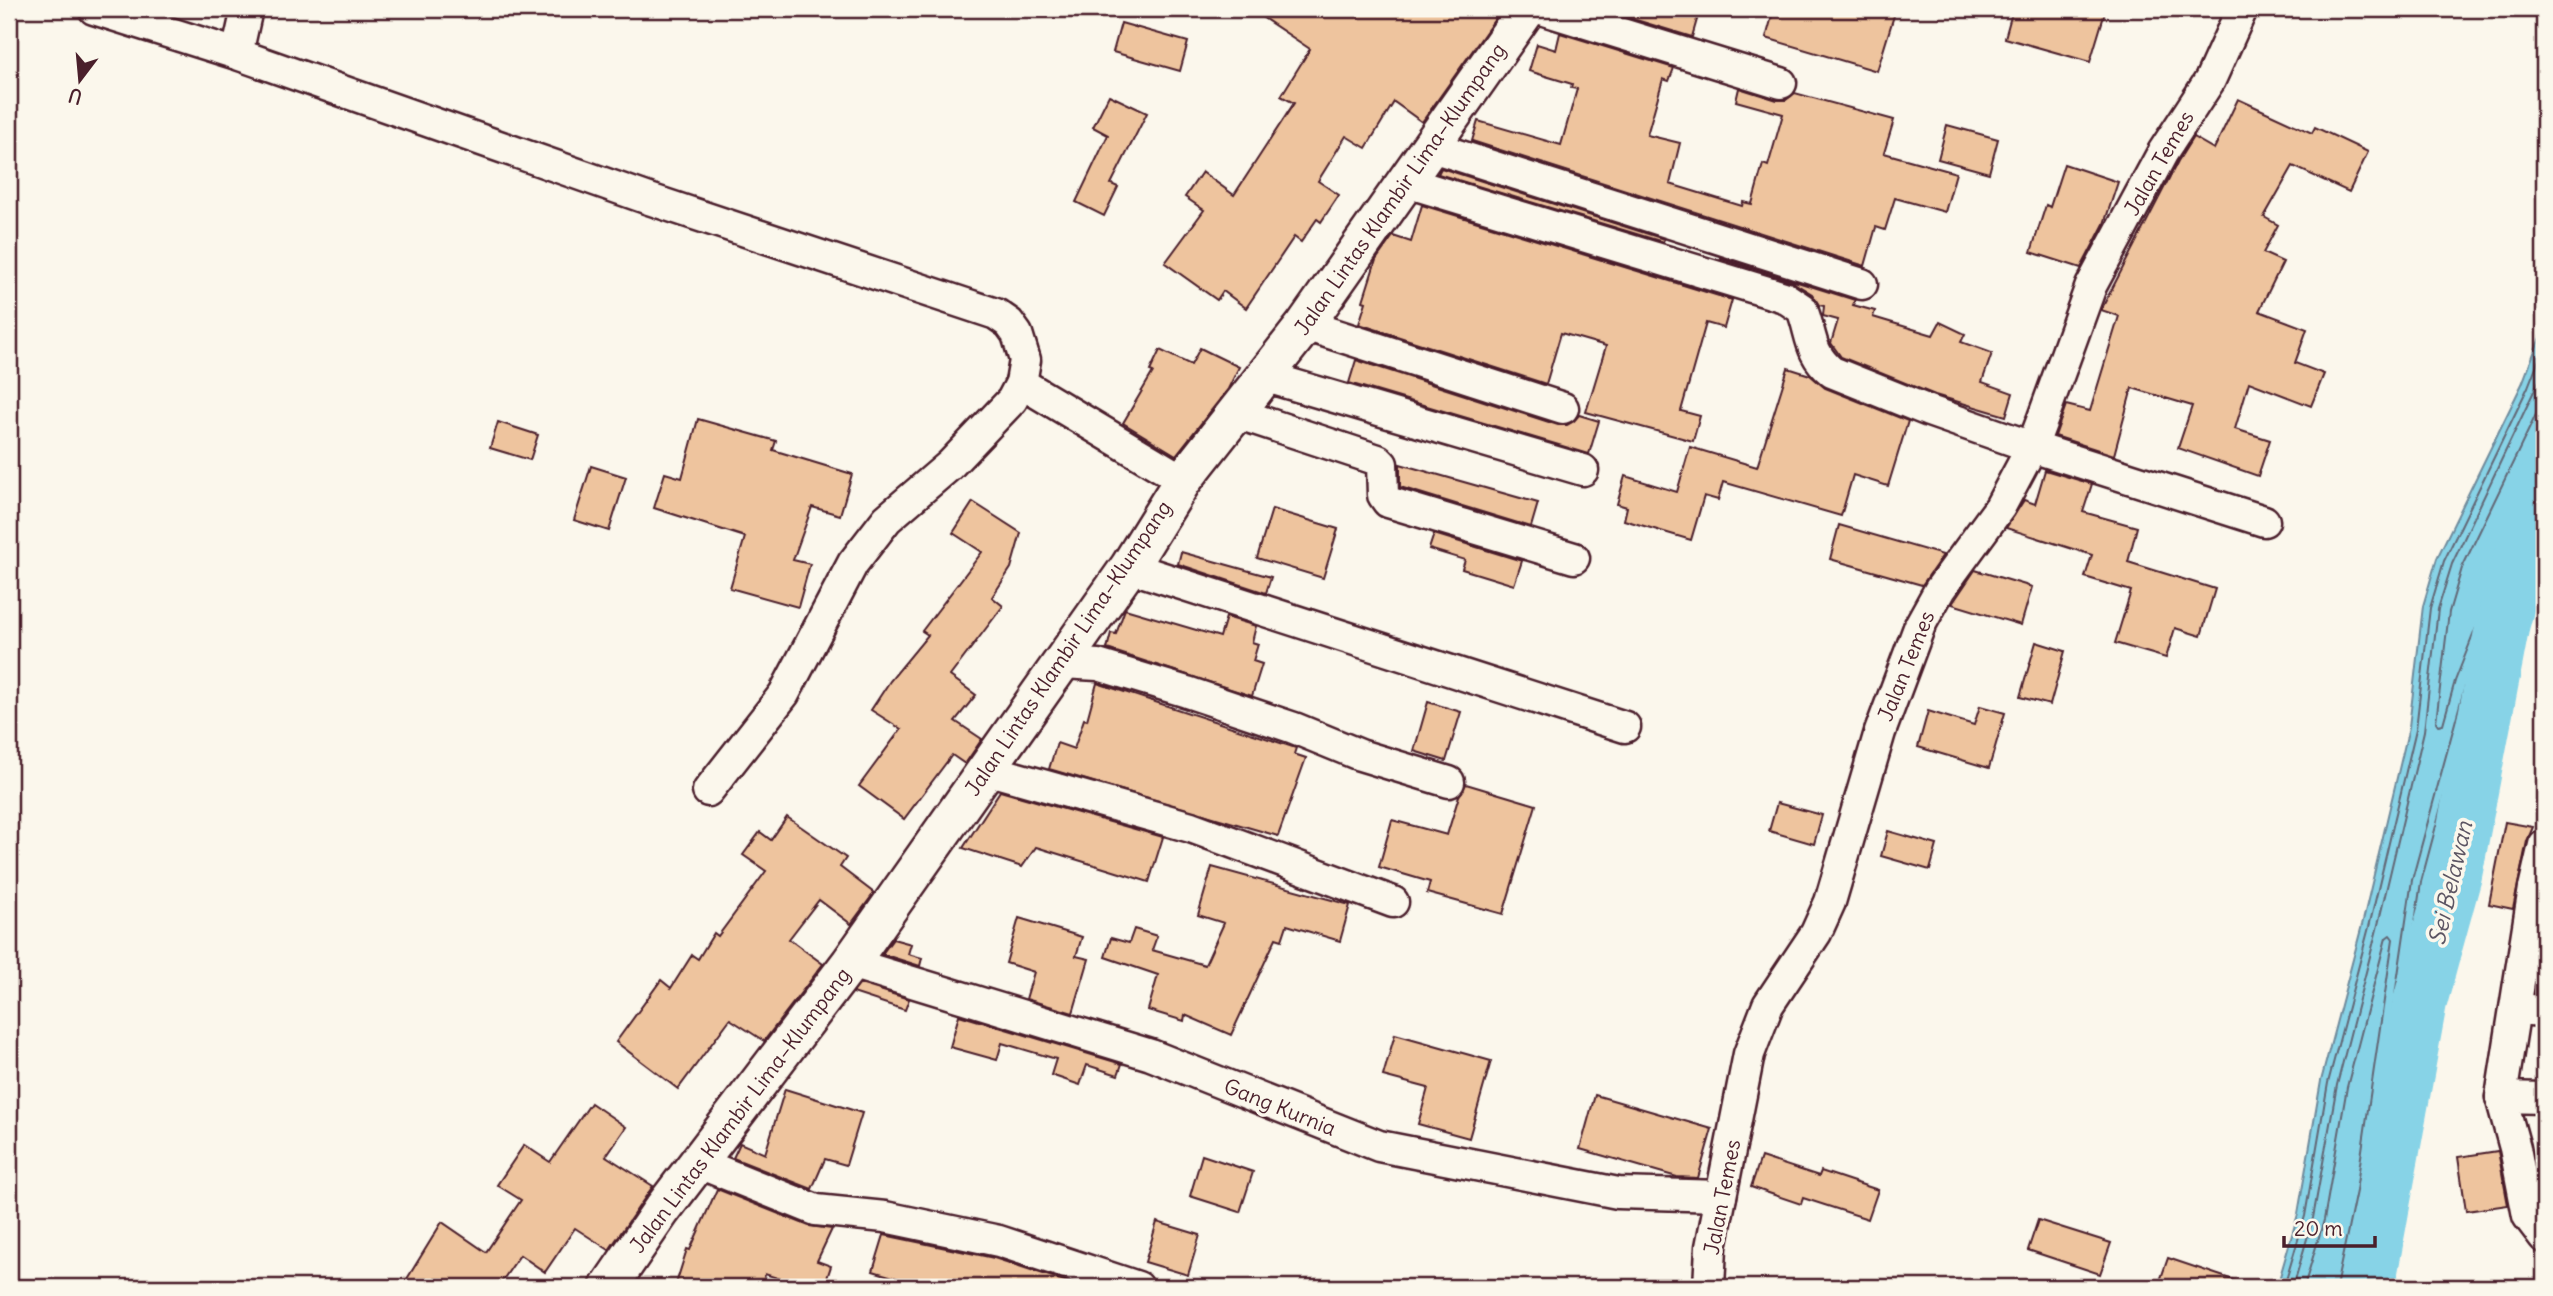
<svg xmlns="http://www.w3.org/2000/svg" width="2553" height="1296" font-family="Delius,sans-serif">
	<rect width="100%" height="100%" fill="#fbf7ec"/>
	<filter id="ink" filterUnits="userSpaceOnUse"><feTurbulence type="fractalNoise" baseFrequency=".0143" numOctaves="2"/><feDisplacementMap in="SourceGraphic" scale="14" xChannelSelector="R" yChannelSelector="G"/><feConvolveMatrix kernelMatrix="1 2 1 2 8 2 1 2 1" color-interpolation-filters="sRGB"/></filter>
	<g filter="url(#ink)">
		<polygon fill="#87d3e7" stroke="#6f8b9c" stroke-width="2" points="2544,327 2544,525 2480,691 2427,884 2381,1196 2361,1287 2277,1287 2298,1214 2321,1081 2362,925 2409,727 2423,606 2437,558 2522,384"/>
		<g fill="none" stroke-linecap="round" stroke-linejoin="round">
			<g stroke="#626776" stroke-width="2">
				<polyline points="2544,398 2462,568 2449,612 2436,722 2438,725 2443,724 2455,681 2517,523 2528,510 2544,506"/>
				<polyline points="2284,1287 2305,1216 2328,1083 2369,927 2416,729 2430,608 2444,561 2528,387 2544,346"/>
				<polyline points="2293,1287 2313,1218 2337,1085 2377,929 2424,731 2438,609 2452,564 2544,370"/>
				<polyline points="2304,1287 2324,1220 2347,1087 2386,938 2390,935 2393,939 2356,1191 2336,1287"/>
				<polyline points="2346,1287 2366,1193 2412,880 2465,686 2526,528 2533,519 2544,517"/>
				<polyline points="2355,1287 2375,1194 2421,882 2473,688 2535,531 2539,526 2544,526"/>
			</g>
			<polyline stroke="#87d3e7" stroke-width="54" points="2368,1287 2420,1002 2455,875 2503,623 2537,497 2544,483"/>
		</g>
		<g fill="#eec49e" stroke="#4a1f2b" stroke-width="2">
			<polygon points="1250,9 1502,9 1422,122 1394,102 1366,148 1346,136 1318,181 1339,195 1321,222 1317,219 1301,242 1294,237 1246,308 1223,291 1217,300 1165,263 1204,210 1185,197 1202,172 1234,195 1294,103 1281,96 1310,49"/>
			<polygon points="1600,9 1700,9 1692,37"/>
			<polygon points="1774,9 1896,9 1877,71 1766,38"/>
			<polygon points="2013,9 2106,9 2090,62 2005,38"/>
			<polygon points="1121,23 1188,42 1180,71 1113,52"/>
			<polygon points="1560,33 1674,68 1669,81 1663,79 1647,135 1680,143 1670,184 1742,206 1743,202 1752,204 1763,164 1768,166 1783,114 1736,101 1739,88 1777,100 1786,100 1795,93 1894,120 1884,153 1956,173 1945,212 1895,198 1885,230 1876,227 1865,266 1472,141 1478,121 1561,145 1577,89 1571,88 1572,84 1529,71 1537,44 1556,50"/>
			<polygon points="1109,95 1147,113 1111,184 1118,187 1104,216 1076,202 1108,135 1093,127"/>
			<polygon points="2238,99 2312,133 2315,127 2368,152 2349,192 2293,166 2264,217 2278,225 2263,253 2283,262 2259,311 2307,329 2295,363 2324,374 2311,406 2249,382 2235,429 2270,440 2258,476 2178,448 2192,406 2132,388 2114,455 2055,436 2066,405 2090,411 2119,316 2101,310 2178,161 2193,137 2214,149"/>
			<polygon points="1947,125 1998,139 1989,173 1938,159"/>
			<polygon points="2064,164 2118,182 2104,224 2081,268 2031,252 2046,205 2050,207"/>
			<polygon points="1441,168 1664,239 1663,242 1438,174"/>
			<polygon points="1422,205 1732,300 1724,328 1706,323 1681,411 1700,416 1693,441 1586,412 1606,346 1561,333 1546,384 1359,324 1366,302 1363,301 1376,260 1393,236 1411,242"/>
			<polygon points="1721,258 1855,300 1853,305 1875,311 1873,317 1933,335 1940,322 1965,334 1961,342 1992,353 1982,382 2013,393 2006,416 1935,395 1841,357 1831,343 1838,320 1823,316 1824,306 1819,305 1812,294 1789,280 1721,259"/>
			<polygon points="1200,348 1239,367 1228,389 1176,455 1123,423 1153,372 1150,371 1160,350 1191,365"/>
			<polygon points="1356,360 1558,425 1567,425 1574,421 1579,415 1599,421 1589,454 1349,383"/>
			<polygon points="1788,368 1810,375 1825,388 1908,421 1888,486 1853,475 1841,516 1723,482 1718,500 1704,496 1691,540 1624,520 1627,507 1617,504 1625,476 1677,492 1690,447 1757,467"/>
			<polygon points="698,419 776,441 773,450 852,474 840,515 812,507 793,560 810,564 798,607 730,588 745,537 654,508 665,473 682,478"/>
			<polygon points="498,422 538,435 530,460 490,448"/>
			<polygon points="1400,464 1538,503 1531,527 1400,487"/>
			<polygon points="591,466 626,477 609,531 574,520"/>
			<polygon points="2045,470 2092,484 2083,512 2137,527 2128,562 2215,589 2201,636 2175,628 2166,658 2115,643 2131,591 2085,577 2092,555 2006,528 2024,500 2035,504"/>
			<polygon points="973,502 1021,533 1011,568 992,597 1003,606 950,676 976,695 955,721 982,739 965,764 952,755 904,819 859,786 901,729 871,710 890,681 928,635 922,631 982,552 953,533"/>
			<polygon points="1272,509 1338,529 1323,578 1257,558"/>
			<polygon points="1839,525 1943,555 1922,585 1830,559"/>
			<polygon points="1434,534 1522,561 1514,585 1462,569 1465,560 1429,549"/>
			<polygon points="1181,552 1271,577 1266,593 1178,564"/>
			<polygon points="1975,570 2032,587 2021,625 1952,604"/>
			<polygon points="1125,609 1220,637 1226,617 1256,626 1252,642 1258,644 1253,661 1262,664 1252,696 1107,649 1111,633 1116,634"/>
			<polygon points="2036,642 2065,651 2050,705 2020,697"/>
			<polygon points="1097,683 1296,748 1294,754 1306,758 1278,836 1049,769 1057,743 1074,749 1084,719 1087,720"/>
			<polygon points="1428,702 1461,712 1446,761 1414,751"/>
			<polygon points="1980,706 2005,713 1989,768 1918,747 1928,711 1974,725"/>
			<polygon points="1466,784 1536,805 1503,914 1427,893 1430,882 1379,867 1392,820 1447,835 1459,796"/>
			<polygon points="1000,791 1163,837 1149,882 1036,847 1022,867 963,848"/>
			<polygon points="1777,803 1822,815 1814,844 1769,831"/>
			<polygon points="787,817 846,858 840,867 874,893 851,924 819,900 789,939 823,964 764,1041 730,1019 678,1089 616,1042 661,980 671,988 692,955 698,959 714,933 718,936 766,871 743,855 760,832 771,840"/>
			<polygon points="2505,822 2533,827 2527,841 2513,909 2489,904"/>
			<polygon points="1888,831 1937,845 1930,870 1881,856"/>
			<polygon points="1212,867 1350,905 1340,941 1287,925 1282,940 1276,938 1231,1035 1185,1015 1184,1021 1148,1010 1158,975 1105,957 1111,938 1129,943 1134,929 1157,936 1152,950 1205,965 1224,923 1198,915"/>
			<polygon points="1019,918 1082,937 1076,956 1089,959 1073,1013 1026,999 1034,972 1006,963"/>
			<polygon points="893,939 911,944 908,954 922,958 920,966 882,954"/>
			<polygon points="860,984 909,999 905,1010 853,993"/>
			<polygon points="959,1015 1122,1064 1118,1075 1087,1065 1080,1085 1051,1075 1056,1059 1002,1043 997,1060 950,1047"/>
			<polygon points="1395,1034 1491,1061 1469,1138 1418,1124 1428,1088 1383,1076"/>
			<polygon points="785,1089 862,1113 846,1165 825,1159 812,1189 733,1158 740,1143 765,1154"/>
			<polygon points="1595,1095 1712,1129 1698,1178 1677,1177 1580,1149"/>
			<polygon points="591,1103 626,1127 606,1156 653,1186 609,1250 575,1228 545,1272 520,1255 498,1287 402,1287 442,1222 486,1252 521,1200 497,1185 524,1145 550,1162"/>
			<polygon points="2498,1151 2508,1205 2466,1211 2458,1157"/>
			<polygon points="1202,1155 1253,1172 1240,1212 1190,1196"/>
			<polygon points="1761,1157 1819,1176 1821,1171 1878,1190 1868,1219 1803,1198 1801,1204 1751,1187"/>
			<polygon points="717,1189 809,1226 832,1229 817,1261 831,1266 824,1287 805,1287 765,1274 763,1287 675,1287 687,1249 690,1250"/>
			<polygon points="2038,1220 2111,1243 2100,1274 2028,1250"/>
			<polygon points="1157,1222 1200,1235 1188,1275 1145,1262"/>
			<polygon points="884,1235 994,1258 1083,1287 926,1287 873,1271"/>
			<polygon points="2168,1258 2242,1283 2241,1287 2177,1287 2160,1281"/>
		</g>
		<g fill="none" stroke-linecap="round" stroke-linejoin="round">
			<g stroke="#4a1f2b" stroke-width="35">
				<g id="minor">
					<polyline points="94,9 237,54 649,199 996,314 1009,323 1017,334 1025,360 1021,383 1012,400 950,465 887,519 853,563 784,694 708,791"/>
					<polyline points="1541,9 1781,83"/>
					<polyline points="237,54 247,9"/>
					<polyline points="1432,147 1862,284"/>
					<path d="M1406 182 1784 297 1802 309C1812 334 1809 354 1832 372L1929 411 2032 447 2264 521"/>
					<polyline points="1305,325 1563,408"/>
					<polyline points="1263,376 1583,470"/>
					<polyline points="1021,383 1183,480"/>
					<polyline points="1236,413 1378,460 1382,464 1383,495 1388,502 1574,558"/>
					<polyline points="1129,567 1625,727"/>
					<polyline points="1062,663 1098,665 1187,692 1294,728 1360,755 1449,782"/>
					<polyline points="986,769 1191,827 1393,902"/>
					<polyline points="2544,845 2534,888 2501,1097 2515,1148 2528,1216 2544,1237"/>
					<polyline points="850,963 1151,1055 1379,1146 1618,1193 1721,1196"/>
					<polyline points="2515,1009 2544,1011"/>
					<polyline points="2501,1097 2544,1098"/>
					<polyline points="699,1163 816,1210 885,1217 999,1241 1138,1287"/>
					<polyline points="1709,1287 1711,1247 1749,1054 1768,1005 1816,933 1830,902 1880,732 1920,625 1940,589 2000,507 2032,447 2043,418 2091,286 2163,152 2210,80 2242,9"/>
				</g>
			</g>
			<g stroke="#4a1f2b" stroke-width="42">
				<polyline id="major" points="609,1287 661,1211 850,963 1129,567 1183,480 1305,325 1527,9"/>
			</g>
			<use href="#minor" stroke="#fbf7ec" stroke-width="30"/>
			<use href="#major" stroke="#fbf7ec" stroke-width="37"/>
		</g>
	</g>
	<g text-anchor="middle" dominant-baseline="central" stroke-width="7" stroke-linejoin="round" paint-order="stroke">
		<g font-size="21" fill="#4a1f2b" stroke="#fbf7ec">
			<text transform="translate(2159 163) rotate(-60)">Jalan Temes</text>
			<text transform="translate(1400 189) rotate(-55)">Jalan Lintas Klambir Lima–Klumpang</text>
			<text transform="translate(1068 648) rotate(-56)">Jalan Lintas Klambir Lima–Klumpang</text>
			<text transform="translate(1906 666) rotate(-68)">Jalan Temes</text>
			<text transform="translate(1280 1107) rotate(22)">Gang Kurnia</text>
			<text transform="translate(740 1110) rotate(-53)">Jalan Lintas Klambir Lima–Klumpang</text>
			<text transform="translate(1722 1197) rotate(-79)">Jalan Temes</text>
		</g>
		<g font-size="23" font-style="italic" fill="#5c5563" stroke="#fbf7ec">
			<text transform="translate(2450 883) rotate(-77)">Sei Belawan</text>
		</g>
	</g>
	<rect width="2553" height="1296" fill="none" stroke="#fbf7ec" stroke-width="35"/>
	<rect x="18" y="18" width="2518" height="1261" fill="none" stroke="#4a1f2b" stroke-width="2.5" filter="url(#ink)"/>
	<g transform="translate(80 80) rotate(196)" stroke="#fbf7ec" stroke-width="5" paint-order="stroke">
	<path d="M0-5L12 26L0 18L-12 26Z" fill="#4a1f2b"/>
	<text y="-10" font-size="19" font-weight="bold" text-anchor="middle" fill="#4a1f2b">U</text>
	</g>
	<path d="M2284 1236v10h91v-10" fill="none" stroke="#4a1f2b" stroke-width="3.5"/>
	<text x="2294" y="1236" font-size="21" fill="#4a1f2b" stroke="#fbf7ec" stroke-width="5" paint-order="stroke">20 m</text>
</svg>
